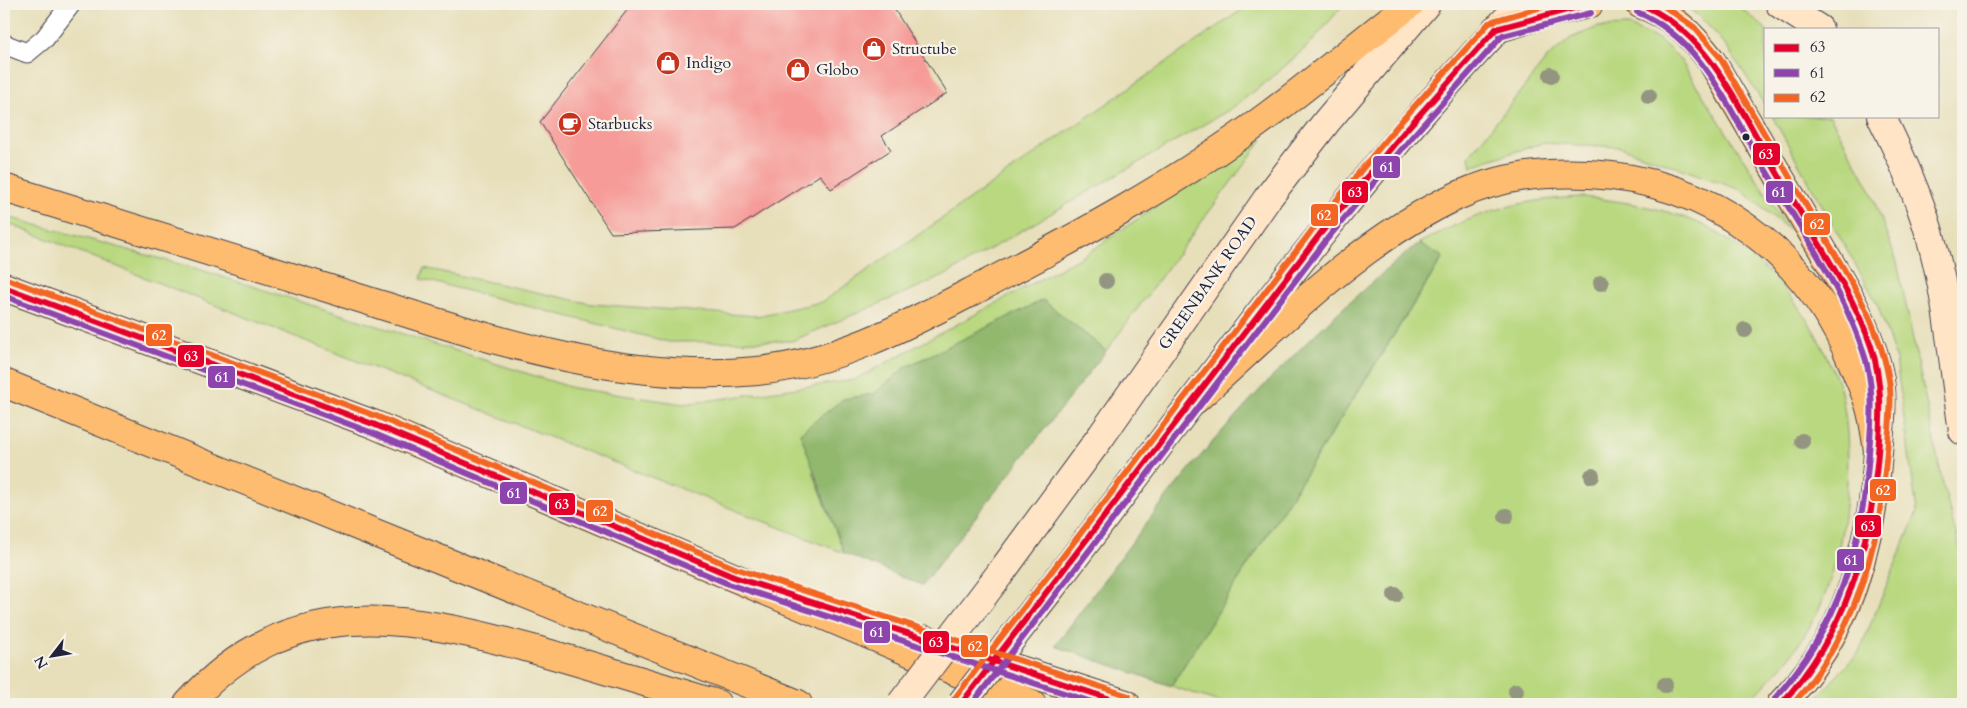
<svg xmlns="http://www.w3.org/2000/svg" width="1967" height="708" font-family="Cardo,serif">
	<rect width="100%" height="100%" fill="#f7f3e8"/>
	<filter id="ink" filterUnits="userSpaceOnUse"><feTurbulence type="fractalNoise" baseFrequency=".02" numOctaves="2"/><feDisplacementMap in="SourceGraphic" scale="10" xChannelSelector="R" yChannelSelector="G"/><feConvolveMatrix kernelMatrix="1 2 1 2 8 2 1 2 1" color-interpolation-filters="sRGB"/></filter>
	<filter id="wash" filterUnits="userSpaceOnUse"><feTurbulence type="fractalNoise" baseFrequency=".0096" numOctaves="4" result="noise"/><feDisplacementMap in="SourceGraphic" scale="20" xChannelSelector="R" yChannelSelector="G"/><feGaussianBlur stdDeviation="1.12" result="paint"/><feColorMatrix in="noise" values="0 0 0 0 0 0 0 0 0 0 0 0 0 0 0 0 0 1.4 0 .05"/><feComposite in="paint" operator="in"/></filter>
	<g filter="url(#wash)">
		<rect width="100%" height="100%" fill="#e7dfba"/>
		<g fill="#b9d880" stroke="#6e7d5e">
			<polygon points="1250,4 1344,4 1310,44 1269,80 1232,108 944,276 792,341 669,342 421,279 424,268 592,304 757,316 822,302"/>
			<path d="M1682 4H1736L1766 29V107C1742 71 1719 27 1682 4Z"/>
			<polygon points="1629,26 1660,40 1679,58 1789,230 1741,190 1620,147 1542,143 1471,166 1469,156 1548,57 1571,38 1598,27"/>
			<polygon points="1772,116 1830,116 1870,189 1897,262 1944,489 1963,561 1963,704 1811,704 1859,652 1917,512 1896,360 1877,303"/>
			<polygon points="1254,139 1263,139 1106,351 1043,300 906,367 874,394 843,399 813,472 844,553 4,222 4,216 201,270 573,388 684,404 854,380 1085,255"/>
			<path d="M1582 197C1623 201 1674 209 1710 229 1764 258 1807 307 1830 364 1834 373 1839 382 1841 392 1849 427 1849 462 1846 497 1838 586 1812 644 1745 704H1225L1171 686 1443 258 1419 243C1479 212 1514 200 1582 197Z"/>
		</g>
		<g fill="#92b86e" stroke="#5a6d54">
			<path d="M1419 243 1443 257 1171 686 1055 646C1099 588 1141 527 1188 471 1257 388 1334 311 1419 243Z"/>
			<polygon points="1043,300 1106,351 922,585 844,553 800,433 843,399 874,394 906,367"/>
		</g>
		<g id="blocks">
			<polygon fill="#f69b98" points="632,4 891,4 947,93 882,136 891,150 831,189 820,175 735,229 611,233 540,122"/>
		</g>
	</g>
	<g filter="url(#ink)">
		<use href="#blocks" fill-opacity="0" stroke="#403e4e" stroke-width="1"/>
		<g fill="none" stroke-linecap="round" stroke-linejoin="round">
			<g stroke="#403e4e" stroke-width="21">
				<polyline id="service" points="4,44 27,53 45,38 71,4"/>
			</g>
			<g stroke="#403e4e" stroke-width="30">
				<g id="secondary">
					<polyline points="1780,4 1819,29"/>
					<path d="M1881 116C1900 154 1917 192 1929 232 1948 296 1953 365 1963 431"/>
					<polyline points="1002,571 1102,435 1267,199 1327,121 1426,4"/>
					<path d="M1048 592C1201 393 1346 186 1521 4"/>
				</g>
			</g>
			<g stroke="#403e4e" stroke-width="30">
				<g id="motorway">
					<path d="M1640 4C1673 16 1690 33 1711 60 1741 112 1772 164 1803 217 1832 267 1875 330 1881 388 1883 410 1880 430 1878 452 1876 481 1873 510 1866 538 1853 601 1826 658 1781 704"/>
					<polyline points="1496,29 1542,15 1589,4"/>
					<path d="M4 188C117 223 230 258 343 293 475 334 616 385 757 371 836 363 904 327 973 291 1074 239 1179 182 1270 114 1318 78 1363 40 1410 4"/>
					<polyline points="4,287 373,424 1032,704"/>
					<polyline points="4,383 798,704"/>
					<path d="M1196 399C1277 327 1357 242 1457 196 1501 176 1541 172 1589 174 1711 180 1807 253 1853 364 1859 379 1867 395 1871 411 1874 424 1876 438 1878 451"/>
					<polyline points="923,639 1126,704"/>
					<path d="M188 704C288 591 407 614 536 650 597 667 657 686 717 704"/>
				</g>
			</g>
			<use href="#service" stroke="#fff" stroke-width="19"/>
			<use href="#secondary" stroke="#ffe4c6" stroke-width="28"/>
			<use href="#motorway" stroke="#febc70" stroke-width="28"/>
			<g stroke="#403e4e" stroke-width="30" stroke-linecap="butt">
				<g id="secondary-bridge">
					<polyline points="901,704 1002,571"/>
					<polyline points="961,704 1048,592"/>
				</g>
			</g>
			<use href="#secondary-bridge" stroke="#ffe4c6" stroke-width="28"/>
			<g stroke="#f7f3e8" stroke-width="10">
				<g id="bus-1">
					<path d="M1640 4C1706 31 1733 97 1767 155 1784 185 1802 215 1820 245 1839 277 1859 310 1871 346 1883 383 1881 416 1878 453 1870 550 1847 631 1781 704"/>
					<polyline points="1496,29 1589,4"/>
					<polyline points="4,287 373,424 734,577 1126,704"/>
					<polyline points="961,704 1320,234 1405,131 1496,29"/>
				</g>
			</g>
			<g stroke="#f7f3e8" stroke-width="10">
				<g id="bus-2">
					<path d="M1637 12C1700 38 1725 102 1758 157 1792 215 1841 285 1862 348 1875 383 1872 416 1869 453 1862 547 1839 627 1775 698"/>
					<polyline points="1499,37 1591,13"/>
					<polyline points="4,296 370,432 731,585 1098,704"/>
					<polyline points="972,704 1327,239 1412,137 1503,35"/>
				</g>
			</g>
			<g stroke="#f7f3e8" stroke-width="10">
				<g id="bus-3">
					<path d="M1661 4 1694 27 1719 56C1749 108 1780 160 1810 212 1842 267 1882 323 1890 387 1892 408 1889 430 1887 451 1884 480 1882 508 1875 537 1861 600 1836 656 1793 704"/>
					<polyline points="1493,21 1552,4"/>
					<polyline points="7,279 376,416 737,569 1129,696"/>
					<polyline points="954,699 1313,229 1398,125 1489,23"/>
				</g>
			</g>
			<use href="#bus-1" stroke="#e4002b" stroke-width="6"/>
			<use href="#bus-2" stroke="#8e44ad" stroke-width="6"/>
			<use href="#bus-3" stroke="#f26522" stroke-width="6"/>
		</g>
		<g fill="#939580">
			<circle cx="1551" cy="75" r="8"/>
			<circle cx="1649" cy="96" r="8"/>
			<circle cx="1106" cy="281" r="8"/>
			<circle cx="1601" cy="283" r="8"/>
			<circle cx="1745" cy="330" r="8"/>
			<circle cx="1802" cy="441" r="8"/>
			<circle cx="1592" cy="476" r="8"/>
			<circle cx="1506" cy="516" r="8"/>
			<circle cx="1395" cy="595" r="8"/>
			<circle cx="1665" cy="685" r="8"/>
			<circle cx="1516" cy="691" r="8"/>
		</g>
	</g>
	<defs>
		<g id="shop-disc" transform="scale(1.25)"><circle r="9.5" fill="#c8321e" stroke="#f7f3e8"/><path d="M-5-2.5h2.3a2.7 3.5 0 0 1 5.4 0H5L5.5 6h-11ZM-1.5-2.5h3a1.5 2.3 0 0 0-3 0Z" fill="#fff"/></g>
		<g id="cafe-disc" transform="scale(1.25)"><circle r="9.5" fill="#c8321e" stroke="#f7f3e8"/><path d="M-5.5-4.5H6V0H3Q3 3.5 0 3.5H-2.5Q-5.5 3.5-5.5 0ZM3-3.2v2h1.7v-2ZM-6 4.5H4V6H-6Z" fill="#fff"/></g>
	</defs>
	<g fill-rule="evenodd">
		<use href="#shop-disc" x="874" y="49"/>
		<use href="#shop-disc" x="668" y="63"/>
		<use href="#shop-disc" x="798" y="70"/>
		<use href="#cafe-disc" x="570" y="124"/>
	</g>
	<circle fill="#22223b" stroke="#f7f3e8" stroke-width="2" cx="1746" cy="137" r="4.5"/>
	<g text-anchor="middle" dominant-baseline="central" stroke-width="4.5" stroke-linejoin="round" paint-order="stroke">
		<g font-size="16" fill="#22223b" stroke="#f7f3e8" text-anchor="start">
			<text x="892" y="49">Structube</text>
			<text x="686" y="63">Indigo</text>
			<text x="816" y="70">Globo</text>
			<text x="588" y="124">Starbucks</text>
		</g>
		<g font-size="16" fill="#22223b" stroke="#f7f3e8">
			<text transform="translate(1208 283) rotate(-55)">GREENBANK ROAD</text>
		</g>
	</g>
	<g stroke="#f7f3e8" stroke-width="2">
		<rect x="1752" y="142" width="29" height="24" rx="5" fill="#e4002b"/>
		<rect x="1372" y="155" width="29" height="24" rx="5" fill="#8e44ad"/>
		<rect x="1341" y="180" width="28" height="24" rx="5" fill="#e4002b"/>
		<rect x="1765" y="180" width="29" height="24" rx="5" fill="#8e44ad"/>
		<rect x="1310" y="203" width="29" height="24" rx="5" fill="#f26522"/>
		<rect x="1803" y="212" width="28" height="24" rx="5" fill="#f26522"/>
		<rect x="145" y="323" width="28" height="24" rx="5" fill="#f26522"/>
		<rect x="177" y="344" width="28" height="24" rx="5" fill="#e4002b"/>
		<rect x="207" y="365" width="29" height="24" rx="5" fill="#8e44ad"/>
		<rect x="1869" y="478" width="28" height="24" rx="5" fill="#f26522"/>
		<rect x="499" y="481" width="29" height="24" rx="5" fill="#8e44ad"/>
		<rect x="548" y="492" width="28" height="24" rx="5" fill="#e4002b"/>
		<rect x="585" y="499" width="29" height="24" rx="5" fill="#f26522"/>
		<rect x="1854" y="514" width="28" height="24" rx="5" fill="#e4002b"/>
		<rect x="1836" y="548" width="29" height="24" rx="5" fill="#8e44ad"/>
		<rect x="863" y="620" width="28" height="24" rx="5" fill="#8e44ad"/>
		<rect x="922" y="630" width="28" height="24" rx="5" fill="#e4002b"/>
		<rect x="960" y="634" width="29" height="24" rx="5" fill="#f26522"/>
	</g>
	<g font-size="14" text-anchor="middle" font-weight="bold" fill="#fff">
		<text x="1766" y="159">63</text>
		<text x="1387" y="172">61</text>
		<text x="1355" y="197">63</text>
		<text x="1779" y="197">61</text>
		<text x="1324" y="220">62</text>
		<text x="1817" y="229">62</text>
		<text x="159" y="340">62</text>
		<text x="191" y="361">63</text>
		<text x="222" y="382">61</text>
		<text x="1883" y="495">62</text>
		<text x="514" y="498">61</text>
		<text x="562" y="509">63</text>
		<text x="600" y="516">62</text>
		<text x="1868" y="531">63</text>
		<text x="1851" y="565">61</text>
		<text x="877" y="637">61</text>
		<text x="936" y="647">63</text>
		<text x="975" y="651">62</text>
	</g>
	<rect width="1967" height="708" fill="none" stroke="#f7f3e8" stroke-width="20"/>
	<rect x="1764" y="28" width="175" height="90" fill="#f7f3e8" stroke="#a29fa3"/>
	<rect x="1774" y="44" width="25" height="8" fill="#e4002b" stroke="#a29fa3"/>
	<text x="1810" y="52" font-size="15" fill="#22223b">63</text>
	<rect x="1774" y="69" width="25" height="8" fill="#8e44ad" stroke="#a29fa3"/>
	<text x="1810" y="78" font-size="15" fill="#22223b">61</text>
	<rect x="1774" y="94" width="25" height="8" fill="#f26522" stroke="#a29fa3"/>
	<text x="1810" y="102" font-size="15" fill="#22223b">62</text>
	<g transform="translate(52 656) rotate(239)" stroke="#f7f3e8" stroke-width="4" paint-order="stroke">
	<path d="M0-4L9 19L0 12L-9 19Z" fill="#22223b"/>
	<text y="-8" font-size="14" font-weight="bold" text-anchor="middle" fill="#22223b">N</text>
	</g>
</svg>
